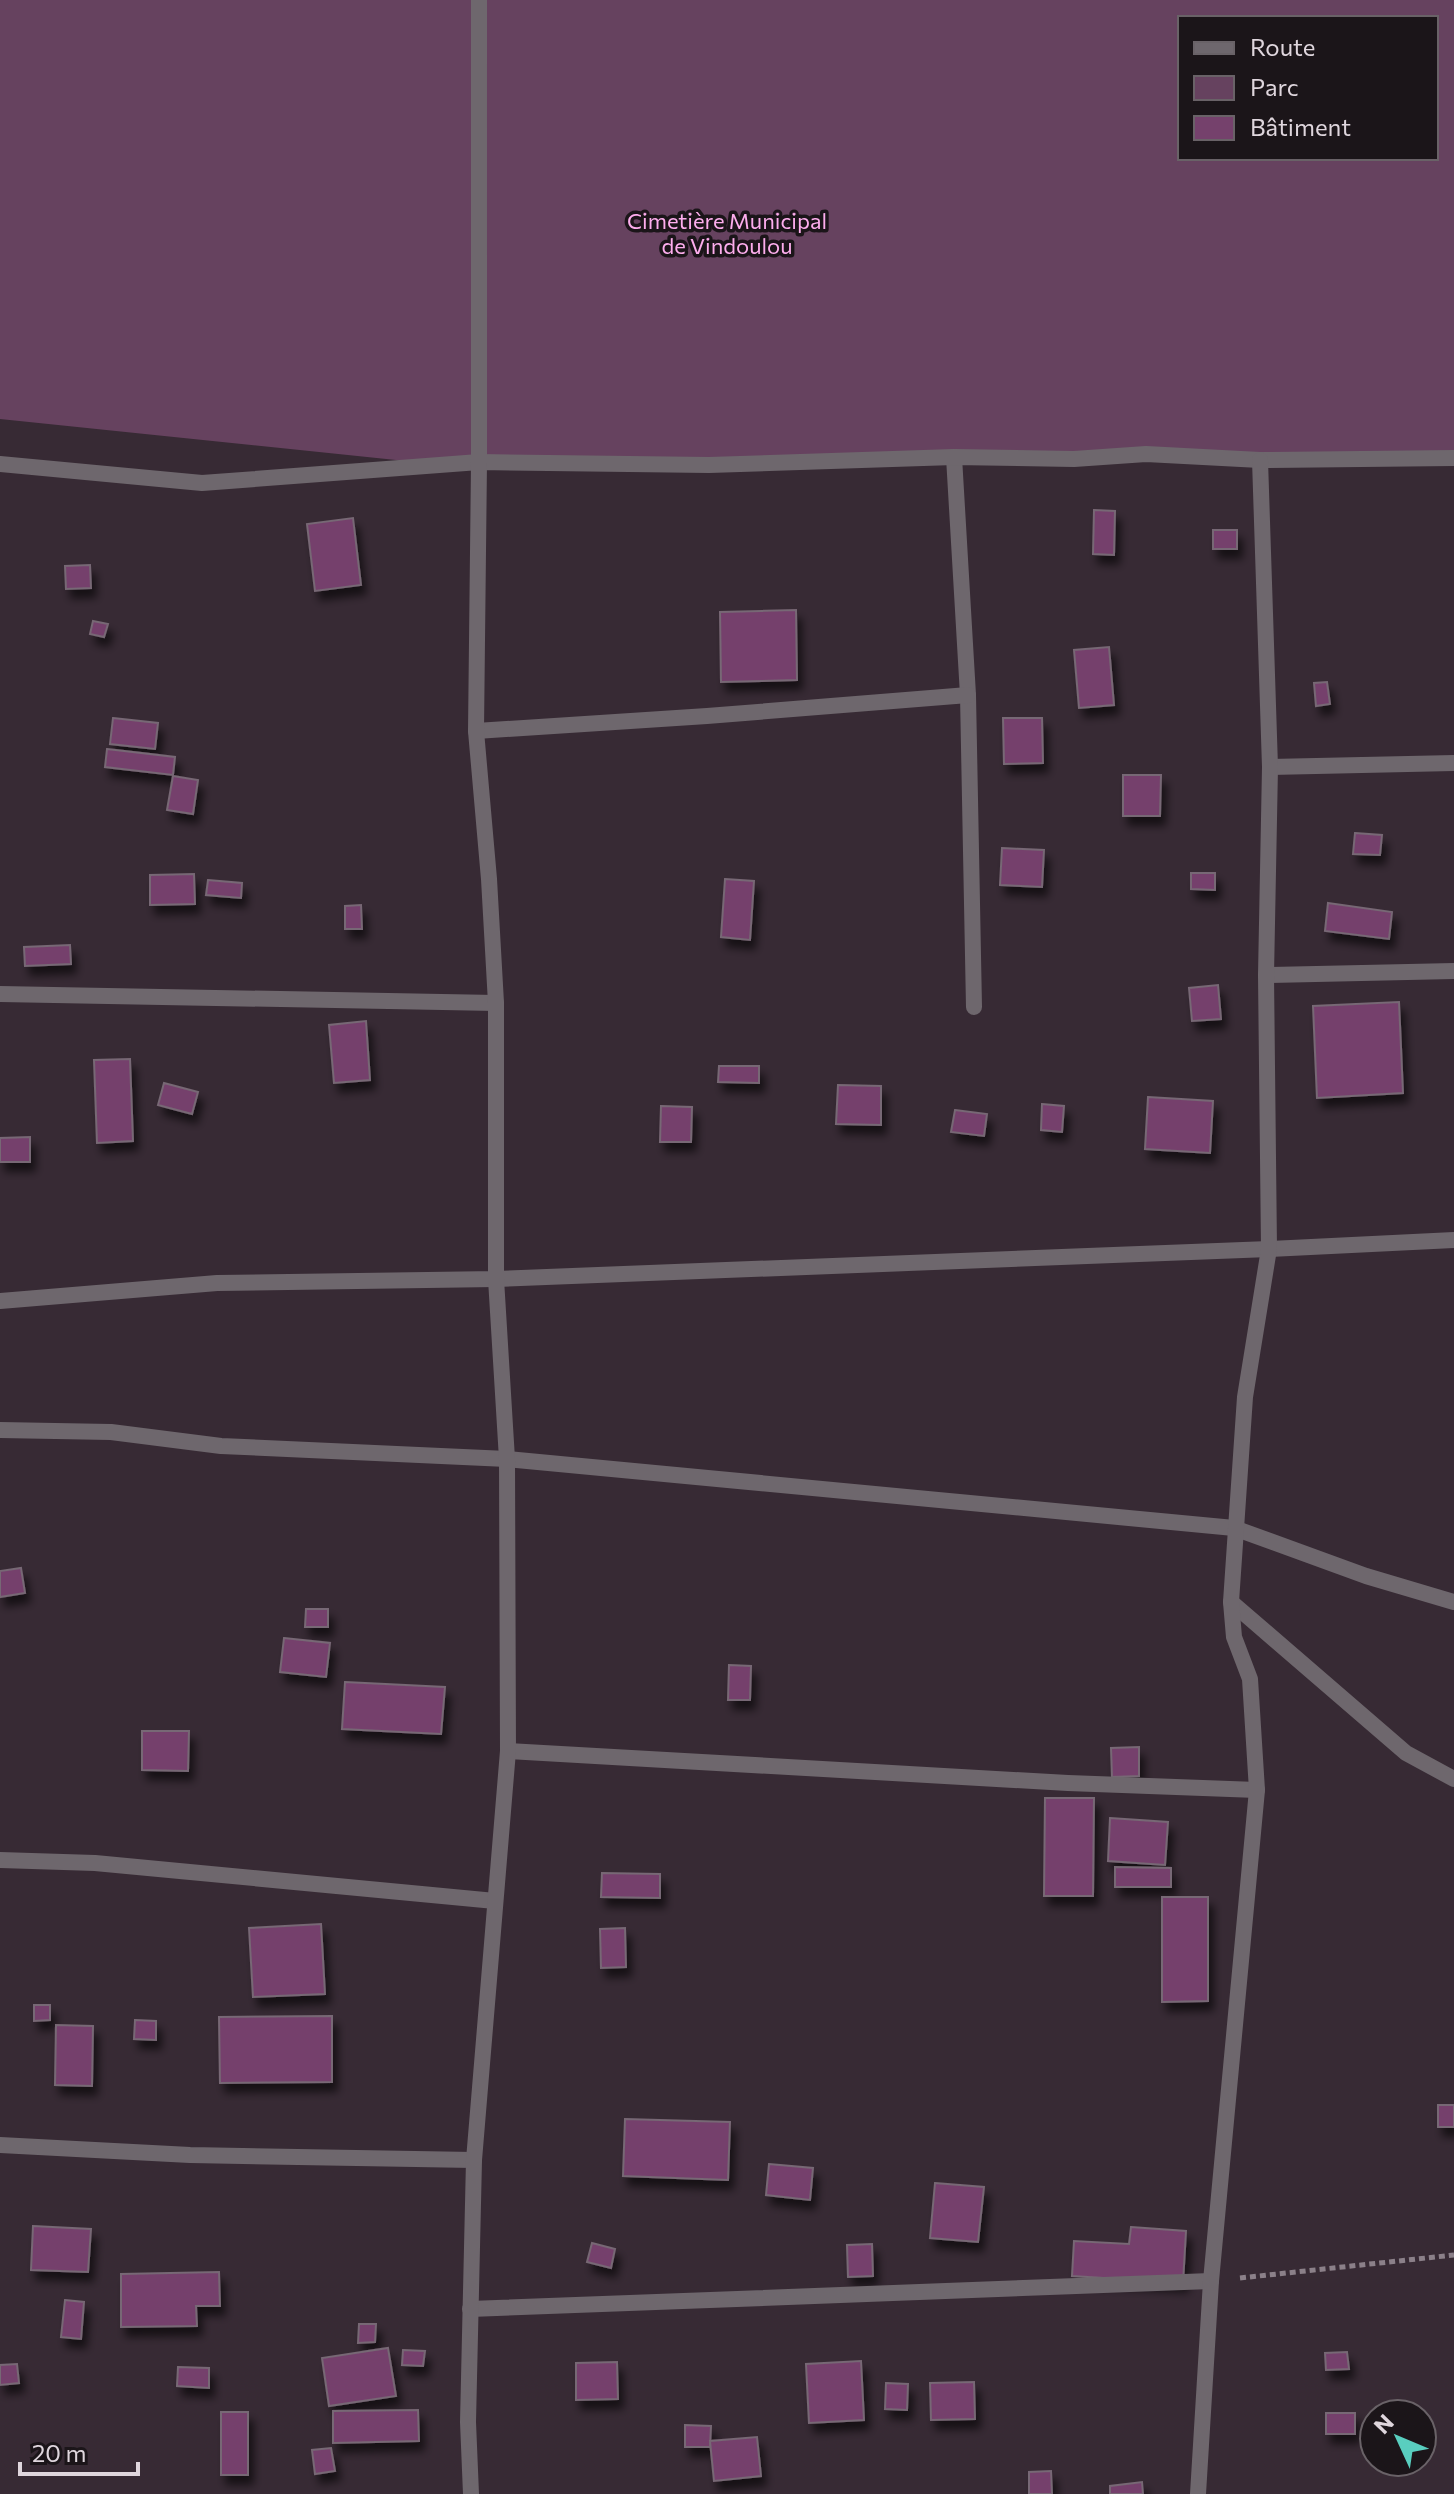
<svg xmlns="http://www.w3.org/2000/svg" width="1454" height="2494" font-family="Commissioner,sans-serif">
	<defs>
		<filter id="shadow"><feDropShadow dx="5" dy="9" stdDeviation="4" flood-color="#0009"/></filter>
	</defs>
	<rect width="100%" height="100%" fill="#372a34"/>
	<path fill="#66425f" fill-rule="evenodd" d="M0 0H1454V460L444 465 0 419ZM1180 18H1436V158H1180Z"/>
	<g fill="#75416c" stroke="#776774" stroke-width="2" filter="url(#shadow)">
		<polygon points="1094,510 1115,511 1114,555 1093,554"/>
		<polygon points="353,518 361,585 315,591 307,524"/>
		<rect x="1213" y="530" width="24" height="19"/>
		<polygon points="90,565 91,588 66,589 65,566"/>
		<polygon points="796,610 797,680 721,682 720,612"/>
		<polygon points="93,621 108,624 104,637 90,634"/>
		<polygon points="1109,647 1114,705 1079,708 1074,650"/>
		<polygon points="1327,682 1330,704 1316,706 1314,683"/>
		<polygon points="113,718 158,723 155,749 110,744"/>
		<polygon points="1003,718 1042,718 1043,763 1004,764"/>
		<polygon points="107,749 175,757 173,775 105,767"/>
		<polygon points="1123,775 1161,775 1160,816 1123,816"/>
		<polygon points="173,776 198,780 193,814 167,810"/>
		<polygon points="1355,833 1382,835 1380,855 1353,854"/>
		<polygon points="1002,848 1044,850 1042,887 1000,885"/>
		<polygon points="1191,873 1215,873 1215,890 1191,889"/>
		<polygon points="194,874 195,904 150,905 150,875"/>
		<polygon points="725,879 754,881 750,940 721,937"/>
		<polygon points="208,880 242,883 241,898 206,895"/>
		<polygon points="1328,903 1392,912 1389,939 1325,931"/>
		<polygon points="361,905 362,929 345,929 345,906"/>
		<polygon points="70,945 71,964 25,966 24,947"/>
		<polygon points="1218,985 1221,1019 1192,1021 1189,988"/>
		<polygon points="1399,1002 1403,1093 1317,1098 1313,1006"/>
		<polygon points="366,1021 370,1080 334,1083 329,1025"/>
		<polygon points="130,1059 133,1141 97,1143 94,1060"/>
		<polygon points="719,1066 759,1066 759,1083 718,1082"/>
		<polygon points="164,1083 198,1092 192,1114 158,1105"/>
		<polygon points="838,1085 881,1086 881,1125 836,1124"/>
		<polygon points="1148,1097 1213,1101 1210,1153 1145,1149"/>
		<polygon points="1042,1104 1064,1106 1062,1132 1041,1130"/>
		<polygon points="661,1106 692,1107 691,1142 660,1142"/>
		<polygon points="955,1110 987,1114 984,1136 951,1132"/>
		<polygon points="30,1137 30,1162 0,1162 0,1138"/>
		<polygon points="21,1568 25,1593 0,1597 0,1571"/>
		<polygon points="306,1609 328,1609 328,1627 305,1627"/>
		<polygon points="284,1638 330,1643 326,1677 280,1672"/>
		<polygon points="729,1665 751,1666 750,1700 728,1700"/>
		<polygon points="345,1682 445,1687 441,1734 342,1729"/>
		<polygon points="142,1731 189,1731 188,1771 142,1770"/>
		<polygon points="1139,1747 1139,1776 1112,1777 1111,1748"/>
		<polygon points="1045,1798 1094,1798 1093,1896 1044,1896"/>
		<polygon points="1110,1818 1168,1822 1165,1865 1108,1861"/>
		<polygon points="1115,1867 1171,1868 1171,1887 1115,1887"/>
		<polygon points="602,1873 660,1874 660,1898 601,1897"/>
		<polygon points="1162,1897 1208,1897 1208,2001 1162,2002"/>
		<polygon points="321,1924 325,1994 253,1997 249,1928"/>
		<polygon points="625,1928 626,1967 601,1968 600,1929"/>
		<polygon points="34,2005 50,2005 50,2020 34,2021"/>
		<polygon points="332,2016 332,2082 220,2083 219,2017"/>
		<polygon points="135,2020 156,2021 156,2040 134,2039"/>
		<polygon points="56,2025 93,2026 92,2086 55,2085"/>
		<rect x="1438" y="2105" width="16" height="22"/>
		<polygon points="625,2119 730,2122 728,2180 623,2176"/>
		<polygon points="769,2164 813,2168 810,2200 766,2195"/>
		<polygon points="935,2183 984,2187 978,2242 930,2238"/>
		<polygon points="33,2226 91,2229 88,2272 31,2270"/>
		<polygon points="1131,2227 1186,2231 1183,2283 1072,2276 1074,2241 1129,2244"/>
		<polygon points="592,2243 615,2249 611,2268 587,2262"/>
		<polygon points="872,2244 873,2276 848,2277 847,2245"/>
		<polygon points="219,2272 220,2306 196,2306 197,2326 121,2327 121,2274"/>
		<polygon points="65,2300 84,2302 81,2339 61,2337"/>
		<polygon points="359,2324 376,2324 375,2342 358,2343"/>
		<polygon points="388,2348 396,2396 329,2406 322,2358"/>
		<polygon points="403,2350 425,2351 423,2366 402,2365"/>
		<polygon points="1347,2352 1349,2369 1326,2370 1325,2353"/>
		<polygon points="861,2361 864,2420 809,2423 806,2364"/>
		<polygon points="617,2362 618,2399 576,2400 576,2363"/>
		<polygon points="17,2364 19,2383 0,2385 0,2365"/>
		<polygon points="178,2367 209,2368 209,2388 177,2386"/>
		<polygon points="974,2382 975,2419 931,2420 930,2383"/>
		<polygon points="886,2383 908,2384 907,2410 885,2409"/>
		<polygon points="418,2410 419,2441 333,2443 333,2411"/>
		<rect x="221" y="2412" width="27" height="63"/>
		<rect x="1326" y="2413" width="29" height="21"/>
		<polygon points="685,2425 711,2426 710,2447 685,2447"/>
		<polygon points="757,2437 761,2476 714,2481 710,2441"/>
		<polygon points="331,2448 335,2471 315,2474 312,2450"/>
		<polygon points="1051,2471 1052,2494 1029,2494 1029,2472"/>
		<polygon points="1142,2482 1143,2494 1110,2494 1110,2486"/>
	</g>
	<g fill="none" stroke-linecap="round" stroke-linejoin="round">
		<polyline stroke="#8b8089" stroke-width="5" stroke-dasharray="6 4" stroke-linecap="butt" points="1240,2278 1454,2255"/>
		<g stroke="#6e676d" stroke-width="16">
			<polyline points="954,457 968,695 974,1007"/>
			<polyline points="0,464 202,483 479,462 709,465 954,457 1074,459 1146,454 1260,460 1454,458"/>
			<polyline points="476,731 707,716 968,695"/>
			<polyline points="1270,767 1454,763"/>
			<polyline points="1266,975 1454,971"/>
			<polyline points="0,994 496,1003"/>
			<polyline points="0,1301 217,1283 496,1279 1269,1249 1454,1240"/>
			<polyline points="0,1430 111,1432 221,1446 507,1459 1234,1528 1366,1576 1454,1602"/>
			<polyline points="1231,1602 1406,1753 1454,1779"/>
			<polyline points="508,1751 1068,1783 1257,1790"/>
			<polyline points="0,1860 95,1863 495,1901"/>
			<polyline points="0,2145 190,2155 474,2160"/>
			<polyline points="470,2309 1211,2281"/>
			<polyline points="471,2494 468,2422 474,2160 508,1751 507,1459 496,1279 496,1003 489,879 476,731 479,462 479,0"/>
			<polyline points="1198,2494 1211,2281 1257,1790 1250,1679 1234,1637 1231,1602 1245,1397 1269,1249 1266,975 1270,767 1260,460"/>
		</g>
	</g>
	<g text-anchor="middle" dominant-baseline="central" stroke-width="7" stroke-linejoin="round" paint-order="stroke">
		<g font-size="22" fill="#fdaded" stroke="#1b1519">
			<text x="727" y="220">Cimetière Municipal<tspan x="727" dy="25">de Vindoulou</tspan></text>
		</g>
	</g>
	<rect x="1178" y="16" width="260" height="144" fill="#1b1519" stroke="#696267" stroke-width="2"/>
	<rect x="1194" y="42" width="40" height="12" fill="#6e676d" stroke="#696267" stroke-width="2"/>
	<text x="1250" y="56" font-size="24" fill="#dfd6dd">Route</text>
	<rect x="1194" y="76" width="40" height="24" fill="#66425f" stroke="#696267" stroke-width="2"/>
	<text x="1250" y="96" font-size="24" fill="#dfd6dd">Parc</text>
	<rect x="1194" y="116" width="40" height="24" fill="#75416c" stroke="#696267" stroke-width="2"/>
	<text x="1250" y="136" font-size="24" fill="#dfd6dd">Bâtiment</text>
	<g transform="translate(1398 2438) rotate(314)"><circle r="38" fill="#1b1519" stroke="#696267" stroke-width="2"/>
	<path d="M0-6L14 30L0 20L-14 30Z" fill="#59cebf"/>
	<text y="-12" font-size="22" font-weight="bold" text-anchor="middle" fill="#dfd6dd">N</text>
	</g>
	<path d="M20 2462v12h118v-12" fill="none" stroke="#dfd6dd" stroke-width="4"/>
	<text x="32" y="2462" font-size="24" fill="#dfd6dd" stroke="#1b1519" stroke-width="6" paint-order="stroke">20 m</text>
</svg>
